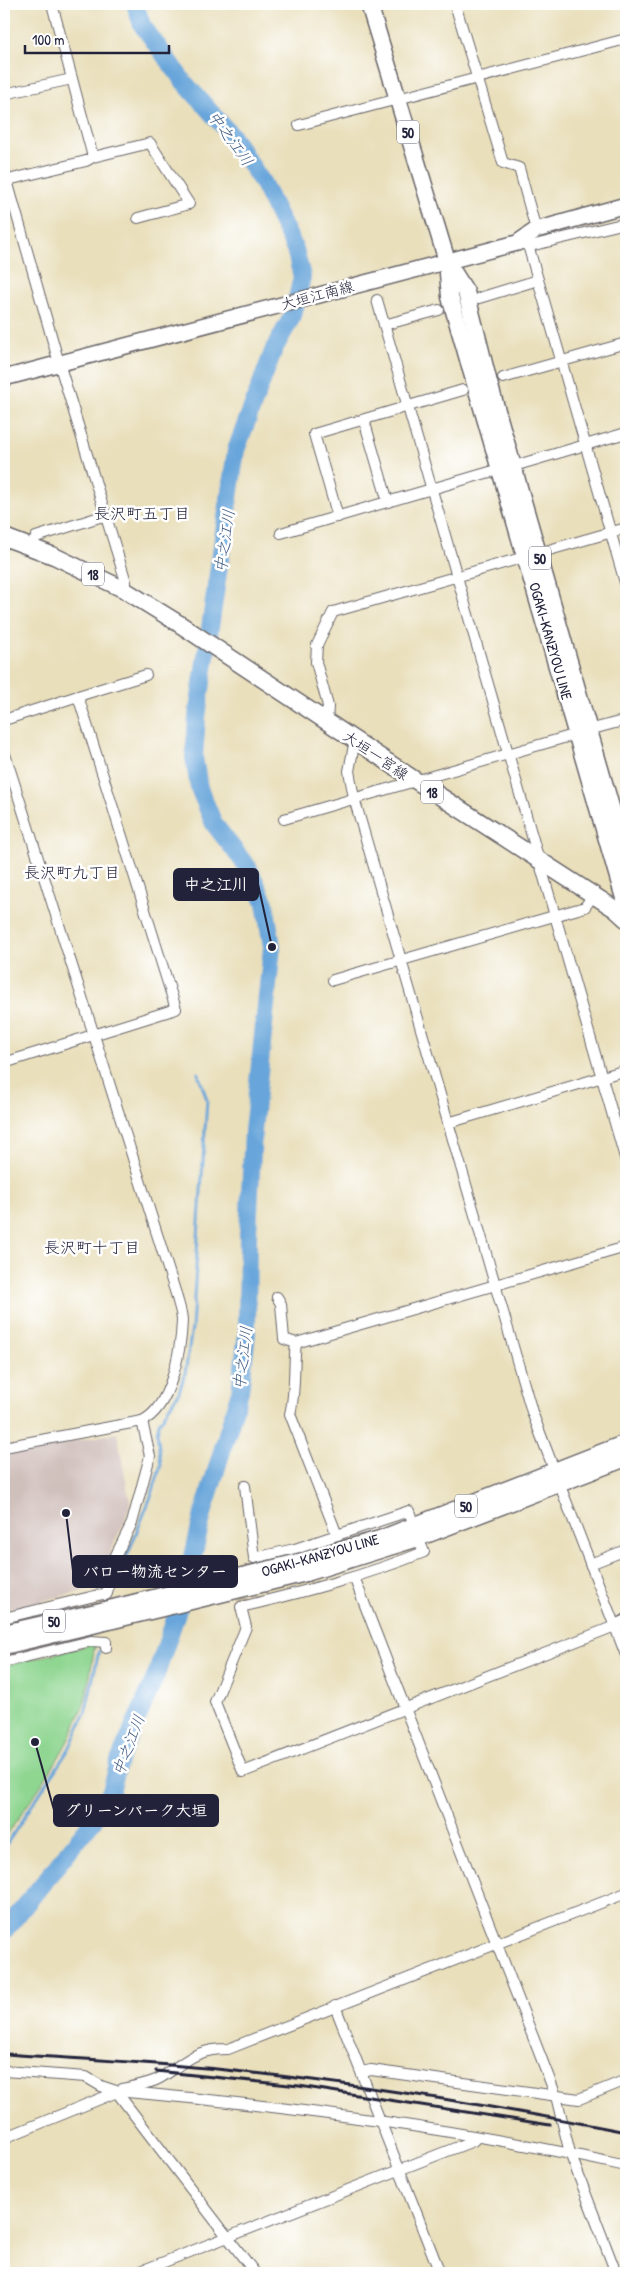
<svg xmlns="http://www.w3.org/2000/svg" width="630" height="2277" font-family="'Patrick Hand','Klee One',sans-serif">
	<rect width="100%" height="100%" fill="#fff"/>
	<filter id="ink" filterUnits="userSpaceOnUse"><feTurbulence type="fractalNoise" baseFrequency=".02" numOctaves="2"/><feDisplacementMap in="SourceGraphic" scale="10" xChannelSelector="R" yChannelSelector="G"/><feConvolveMatrix kernelMatrix="1 2 1 2 8 2 1 2 1" color-interpolation-filters="sRGB"/></filter>
	<filter id="wash" filterUnits="userSpaceOnUse"><feTurbulence type="fractalNoise" baseFrequency=".0096" numOctaves="4" result="noise"/><feDisplacementMap in="SourceGraphic" scale="20" xChannelSelector="R" yChannelSelector="G"/><feGaussianBlur stdDeviation="1.12" result="paint"/><feColorMatrix in="noise" values="0 0 0 0 0 0 0 0 0 0 0 0 0 0 0 0 0 1.4 0 .05"/><feComposite in="paint" operator="in"/></filter>
	<g filter="url(#wash)">
		<rect width="100%" height="100%" fill="#e9dfbb"/>
		<polygon fill="#d0c0bc" points="117,1433 130,1503 124,1523 112,1547 100,1587 4,1610 4,1454"/>
		<path fill="#8fd691" stroke="#587c66" d="M95 1644C91 1666 89 1691 81 1712 63 1758 32 1798 4 1839V1666Z"/>
		<g fill="none" stroke-linecap="round" stroke-linejoin="round">
			<g stroke="#68a5da" stroke-width="3">
				<polyline points="120,1573 152,1494 161,1465 157,1432 159,1423 179,1392 185,1374 192,1328 207,1100 198,1073"/>
				<polyline points="4,1848 69,1749 85,1714 99,1651"/>
			</g>
			<polyline stroke="#68a5da" stroke-width="18" points="4,1932 95,1818 111,1791 119,1761 155,1678 186,1586 203,1514 240,1391 247,1333 248,1233 253,1131 272,947 265,903 249,869 214,824 199,788 194,757 197,717 236,450 274,349 293,315 302,277 295,249 262,182 231,135 184,82 142,25 135,4"/>
		</g>
	</g>
	<g filter="url(#ink)">
		<g fill="none" stroke-linecap="round" stroke-linejoin="round">
			<polyline stroke="#c1b9a1" stroke-width="10" stroke-dasharray="10 5" stroke-linecap="butt" points="241,1607 254,1558"/>
			<g stroke="#686468" stroke-width="12">
				<g id="minor">
					<polyline points="52,4 93,157"/>
					<polyline points="455,4 503,163 519,168 536,230"/>
					<polyline points="4,94 72,79"/>
					<polyline points="299,125 626,39"/>
					<polyline points="4,170 59,363 126,582 123,589"/>
					<polyline points="4,181 86,161 93,157 150,143 189,204 138,218"/>
					<polyline points="523,244 530,246 626,223"/>
					<polyline points="528,245 626,586"/>
					<polyline points="479,298 538,280"/>
					<polyline points="377,300 626,1161"/>
					<polyline points="384,325 439,310"/>
					<polyline points="503,378 626,343"/>
					<polyline points="364,420 388,502"/>
					<polyline points="514,466 626,433"/>
					<polyline points="338,517 314,434 463,390"/>
					<polyline points="281,533 500,469"/>
					<polyline points="32,547 36,537 106,515"/>
					<polyline points="78,696 146,675"/>
					<polyline points="4,720 78,696 176,1009 4,1063"/>
					<polyline points="327,722 328,706 316,662 317,645 333,612 626,528"/>
					<polyline points="589,730 626,720"/>
					<polyline points="355,740 349,771 354,798 532,1412 555,1472"/>
					<path d="M4 751 176 1294C178 1303 182 1312 182 1321 181 1349 171 1408 142 1421"/>
					<polyline points="284,819 577,734"/>
					<polyline points="333,980 585,907 593,895"/>
					<polyline points="448,1123 626,1070"/>
					<path d="M277 1297 281 1304 284 1339 296 1343C293 1367 296 1391 290 1414L337 1535"/>
					<polyline points="296,1343 626,1247"/>
					<polyline points="4,1447 142,1421 150,1456 132,1523 115,1557 107,1593"/>
					<polyline points="559,1483 626,1655"/>
					<polyline points="245,1486 254,1558 295,1549 409,1511 414,1526"/>
					<path d="M418 1538 424 1552C365 1576 303 1592 241 1607L246 1627 215 1702 243 1772 615 1626"/>
					<polyline points="590,1564 626,1550"/>
					<polyline points="354,1577 556,2096 570,2153 616,2273"/>
					<polyline points="4,1618 107,1593 106,1595"/>
					<polyline points="4,1662 91,1641 106,1642 106,1648"/>
					<polyline points="335,2006 440,2273"/>
					<path d="M4 2071 86 2077 101 2086 116 2091C287 2106 458 2128 626 2166"/>
					<polyline points="362,2072 371,2070 579,2099 626,2080"/>
					<path d="M122 2089C134 2086 150 2084 160 2078 187 2062 193 2049 228 2049L626 1893"/>
					<polyline points="116,2091 255,2273"/>
					<polyline points="4,2138 117,2092"/>
					<polyline points="136,2273 473,2141 477,2137"/>
				</g>
			</g>
			<g stroke="#686468" stroke-width="15">
				<polyline id="tertiary" points="615,1626 626,1621"/>
			</g>
			<g stroke="#686468" stroke-width="18">
				<polyline id="secondary" points="4,378 517,243 536,230 626,205"/>
			</g>
			<g stroke="#686468" stroke-width="19">
				<g id="primary">
					<polyline points="369,4 447,261 450,297 626,905"/>
					<polyline points="449,265 466,292 489,383 626,859"/>
					<polyline points="4,537 54,556 123,589 178,623 415,780 615,909 626,919"/>
					<polyline points="303,1561 380,1539 626,1443"/>
					<polyline points="306,1573 418,1538 626,1458"/>
					<polyline points="4,1633 105,1610"/>
					<polyline points="4,1646 101,1623"/>
				</g>
			</g>
			<use href="#minor" stroke="#fff" stroke-width="10"/>
			<use href="#tertiary" stroke="#fff" stroke-width="12"/>
			<use href="#secondary" stroke="#fff" stroke-width="15"/>
			<use href="#primary" stroke="#fff" stroke-width="16"/>
			<g stroke="#22223b" stroke-width="3">
				<path d="M4 2054C78 2059 152 2062 226 2070 361 2084 494 2106 626 2132"/>
				<polyline points="156,2071 299,2086 550,2125"/>
			</g>
			<g stroke="#686468" stroke-width="19" stroke-linecap="butt">
				<g id="primary-bridge">
					<polyline points="105,1610 303,1561"/>
					<polyline points="101,1623 306,1573"/>
				</g>
			</g>
			<use href="#primary-bridge" stroke="#fff" stroke-width="16"/>
		</g>
	</g>
	<g text-anchor="middle" dominant-baseline="central" stroke-width="5" stroke-linejoin="round" paint-order="stroke">
		<g fill="#fff" stroke="#646476" stroke-width="1">
			<rect x="397" y="120.5" width="22" height="23" rx="4"/>
			<rect x="529" y="546.5" width="22" height="23" rx="4"/>
			<rect x="82" y="562.5" width="22" height="23" rx="4"/>
			<rect x="421" y="780.5" width="22" height="23" rx="4"/>
			<rect x="455" y="1494.5" width="22" height="23" rx="4"/>
			<rect x="43" y="1609.5" width="22" height="23" rx="4"/>
		</g>
		<g font-size="14" font-weight="bold" fill="#22223b">
			<text x="408" y="132">50</text>
			<text x="540" y="558">50</text>
			<text x="93" y="574">18</text>
			<text x="432" y="792">18</text>
			<text x="466" y="1506">50</text>
			<text x="54" y="1621">50</text>
		</g>
		<g font-size="15" fill="#22223b" stroke="#fff">
			<text transform="translate(317 295) rotate(-15)">大垣江南線</text>
			<text transform="translate(551 641) rotate(74)">OGAKI-KANZYOU LINE</text>
			<text transform="translate(376 755) rotate(34)">大垣一宮線</text>
			<text transform="translate(320 1555) rotate(-16)">OGAKI-KANZYOU LINE</text>
		</g>
		<g font-size="16" font-style="italic" fill="#425d83" stroke="#fff">
			<text transform="translate(231 138) rotate(54)">中之江川</text>
			<text transform="translate(224 541) rotate(-82)">中之江川</text>
			<text transform="translate(242 1358) rotate(-83)">中之江川</text>
			<text transform="translate(128 1745) rotate(-69)">中之江川</text>
		</g>
		<g font-size="16" fill="#22223b" stroke="#fff">
			<text x="142" y="513">長沢町五丁目</text>
			<text x="72" y="872">長沢町九丁目</text>
			<text x="92" y="1247">長沢町十丁目</text>
		</g>
	</g>
	<path fill="none" stroke="#22223b" stroke-width="2" d="M272 947L258 884M66 1513L73 1571M35 1742L54 1810"/>
	<g fill="#22223b" stroke="#fff" stroke-width="2">
		<circle cx="272" cy="947" r="5"/>
		<circle cx="66" cy="1513" r="5"/>
		<circle cx="35" cy="1742" r="5"/>
	</g>
	<g fill="#22223b" stroke="#22223b" stroke-width="2">
		<rect x="174" y="869" width="84" height="31" rx="5"/>
		<rect x="73" y="1556" width="164" height="31" rx="5"/>
		<rect x="54" y="1795" width="164" height="31" rx="5"/>
	</g>
	<g font-size="16" text-anchor="middle" font-weight="bold" fill="#fff">
		<text x="216" y="890">中之江川</text>
		<text x="155" y="1577">バロー物流センター</text>
		<text x="136" y="1816">グリーンパーク大垣</text>
	</g>
	<rect width="630" height="2277" fill="none" stroke="#fff" stroke-width="20"/>
	<path d="M25 45v8h144v-8" fill="none" stroke="#22223b" stroke-width="2.5"/>
	<text x="32" y="45" font-size="15" fill="#22223b" stroke="#ffffff" stroke-width="4" paint-order="stroke">100 m</text>
</svg>
